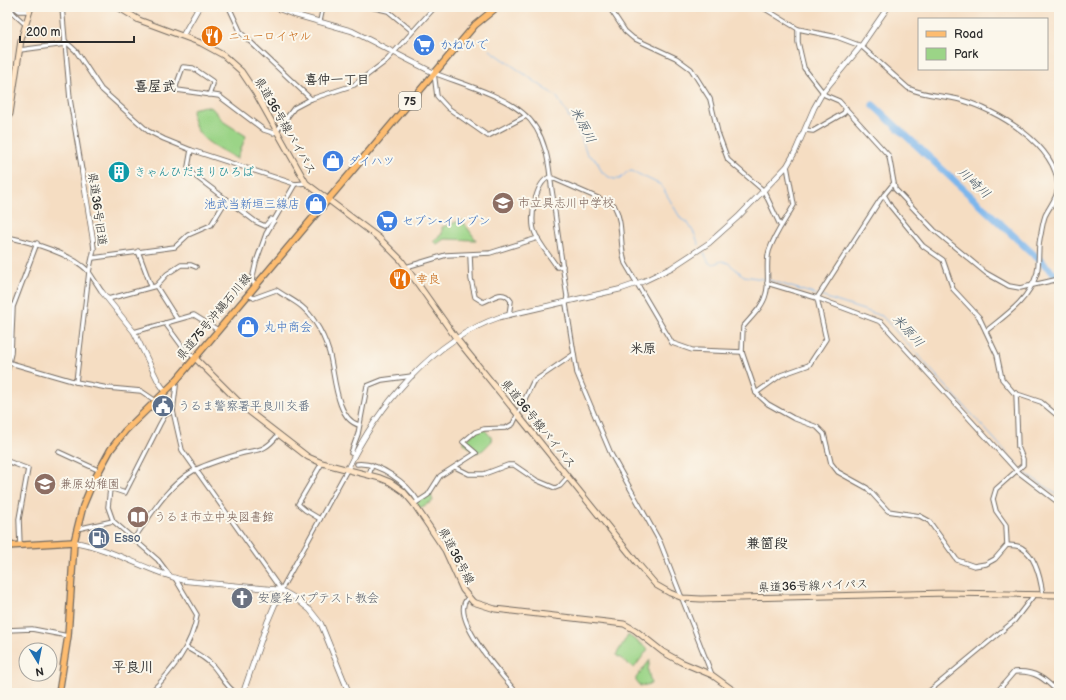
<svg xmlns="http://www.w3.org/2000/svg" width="1066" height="700" font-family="'Balsamiq Sans','Klee One',sans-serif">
	<rect width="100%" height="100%" fill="#fbf7ec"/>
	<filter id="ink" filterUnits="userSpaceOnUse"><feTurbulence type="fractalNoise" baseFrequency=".025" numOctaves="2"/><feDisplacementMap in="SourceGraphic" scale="8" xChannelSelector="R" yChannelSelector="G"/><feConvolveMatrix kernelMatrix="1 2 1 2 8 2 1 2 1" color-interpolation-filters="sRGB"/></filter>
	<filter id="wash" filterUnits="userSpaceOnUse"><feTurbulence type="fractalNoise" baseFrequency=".012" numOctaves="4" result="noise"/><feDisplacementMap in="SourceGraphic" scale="16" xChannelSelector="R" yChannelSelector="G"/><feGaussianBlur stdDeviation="0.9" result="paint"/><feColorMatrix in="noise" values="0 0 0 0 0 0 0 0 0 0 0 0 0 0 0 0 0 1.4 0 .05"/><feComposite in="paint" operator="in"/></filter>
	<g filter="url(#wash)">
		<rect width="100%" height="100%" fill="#f5ddc2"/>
		<g fill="#9bd487" stroke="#638059">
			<path d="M205 106 212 108 224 122 246 136 237 159C214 145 193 140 192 109Z"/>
			<polygon points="462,220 476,240 444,239 437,244 433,241 442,234 442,227"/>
			<polygon points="484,429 491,437 492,441 483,450 476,453 463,442 475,432"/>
			<polygon points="430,492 433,501 418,509 415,503"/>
			<polygon points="628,635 648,649 634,668 616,655"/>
			<polygon points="650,660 648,670 651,684 640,686 636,681 636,678"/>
		</g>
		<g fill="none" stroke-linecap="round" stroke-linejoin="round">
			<g stroke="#7bb6ec" stroke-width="1">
				<polyline points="490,50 557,97 581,137 587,154 597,161 602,172 609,177 614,179 620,179 627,172 632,171 661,185 681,219 688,223 695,235 699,245"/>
				<polyline points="704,253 709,263 713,264 722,261 728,263 744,276 769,280 817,295"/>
				<polyline points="820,296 882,316 1019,466"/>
				<polyline points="1021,469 1026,474 1059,495"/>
			</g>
			<polyline stroke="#7bb6ec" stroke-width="7" points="873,105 1059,278"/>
		</g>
	</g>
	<g filter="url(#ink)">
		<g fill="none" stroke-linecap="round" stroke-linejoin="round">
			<g stroke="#726960" stroke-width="5.5">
				<g id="minor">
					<polyline points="9,7 14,14 25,24"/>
					<polyline points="14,7 19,11 30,11"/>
					<polyline points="62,7 70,99 82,171"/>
					<polyline points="229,7 241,33 311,99"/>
					<polyline points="371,7 388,11 412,31"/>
					<polyline points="609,7 625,31 633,38 676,58 691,69 710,99 718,133 728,160 764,191 780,225"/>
					<path d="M762 7 798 29 837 37 861 46 908 88C924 96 943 95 961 100 996 110 1056 144 1058 186 1059 196 1049 207 1045 216 1043 222 1042 228 1041 234 1037 246 1040 260 1037 273 1029 300 1006 315 986 331"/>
					<polyline points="320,21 323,7"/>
					<polyline points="798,29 798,42 804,68 825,95 839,101 889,156 895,189 934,230 986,273 1009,286 1020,288 1059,279"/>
					<polyline points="65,41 76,51 101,89 148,131 164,139 191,150 295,184 306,183"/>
					<polyline points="20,50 65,44"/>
					<polyline points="209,95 213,84 212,81 193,68 183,67 176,86 177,90 219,96 264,130 273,133 276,132 294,108 311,99 354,85 386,61 435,7"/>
					<path d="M526 116 488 136 448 108 437 96 434 73C462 84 500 94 523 113 534 122 541 135 545 149 550 164 550 181 553 197 557 230 562 263 567 296L566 304 577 373 611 454 660 542 712 675"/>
					<polyline points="805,130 813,131 844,113 846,108"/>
					<polyline points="191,150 188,167 190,172 256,222 265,226 271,219 274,221"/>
					<path d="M787 166 794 205C785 221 775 233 769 251 765 265 770 280 766 294 763 307 751 317 743 327L742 352 756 393 768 404 793 418 817 427 824 434 831 463 838 472 867 488 888 511 920 516 929 521 957 560 974 566 986 564 995 559 1007 545 1006 525 996 511 993 499 996 489 1023 465V459L1018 447 1016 393"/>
					<polyline points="884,195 891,207 923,246 943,260 953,289 979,317 997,355 1002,379 1014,393 1041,402 1059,417"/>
					<path d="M7 237C31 242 73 254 89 272L76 382"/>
					<polyline points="93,240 94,249 89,272 102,292"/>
					<polyline points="138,251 151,286"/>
					<path d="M470 255 471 279 475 297 483 302C493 299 502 288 511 301L509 315"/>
					<polyline points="93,258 175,247 188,235 211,225 227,199"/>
					<path d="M563 266 557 267C550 256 540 245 535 233 529 220 535 182 550 177L614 205C624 223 619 244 625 263L672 343 692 350 742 352"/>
					<polyline points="406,267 446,255 490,253 538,238"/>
					<polyline points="767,283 817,298 881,322 1017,471 1055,500 1059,500"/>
					<polyline points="156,286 177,319"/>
					<polyline points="255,286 252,280 256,262 266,234 295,184"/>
					<path d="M248 295 254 298 276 290C292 301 304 304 315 322 321 331 326 342 329 352 335 372 335 419 359 425"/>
					<polyline points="817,298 880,200 893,184"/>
					<polyline points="108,299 156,286 167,274 181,265 191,265 196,267"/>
					<polyline points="165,323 184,349 195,358"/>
					<polyline points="134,332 194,315 218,330"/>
					<polyline points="7,362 76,382 108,388 141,391 156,401"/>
					<polyline points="7,372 11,353 13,307 37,243"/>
					<polyline points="174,383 176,386 173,411 182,450 281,590 347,470"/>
					<polyline points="756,393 781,375 809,365 826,339 817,298"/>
					<polyline points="59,452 98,470"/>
					<polyline points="354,454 351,453 358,434 367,386 382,380 412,376"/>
					<polyline points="7,461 28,469 19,519 20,546"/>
					<path d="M357 464C379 462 407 483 418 501"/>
					<polyline points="455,467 469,474 484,474 508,465 514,465 536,480 555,488 560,486 568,477"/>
					<polyline points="369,475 372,465"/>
					<polyline points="93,482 125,493 160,424 165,415 173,411"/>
					<polyline points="110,489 108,507 113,521"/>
					<polyline points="414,504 428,495 440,476 476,453 463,442 475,432 484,429 506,428 513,424 533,382 574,354"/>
					<polyline points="320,519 305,510 298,504 322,463"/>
					<polyline points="77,529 113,521 158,560 170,576"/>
					<path d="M133 540C150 516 167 486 193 471 204 465 223 459 236 455 256 448 262 455 278 435"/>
					<path d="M1007 545C1012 546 1018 545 1022 548 1036 556 1041 581 1043 596"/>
					<path d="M468 598C447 616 505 679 517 693"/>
					<polyline points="7,630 32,629 68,636"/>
					<path d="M187 648C196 653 206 658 213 666 221 675 226 687 236 693"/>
					<path d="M150 693C172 671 192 646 197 615L175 578"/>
					<polyline points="927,693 1014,621 1034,595"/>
					<path d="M996 693 1014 672C1035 670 1045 679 1059 693"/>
				</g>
			</g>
			<g stroke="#726960" stroke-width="6">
				<g id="tertiary">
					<polyline points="274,7 292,14 352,31 434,73"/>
					<polyline points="183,35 199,7"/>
					<polyline points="82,171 93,240"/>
					<polyline points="102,292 134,332 158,381 165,391"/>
					<path d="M347 470C377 407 432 340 500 317L621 289 644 281 671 268 709 243 738 217 787 166 795 152 814 108 823 92 861 46 888 7"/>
					<path d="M74 542C114 549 148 572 186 581L281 590 295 598 310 610 321 624 349 693"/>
					<polyline points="243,693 267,623 281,590"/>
				</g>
			</g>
			<g stroke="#726960" stroke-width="7">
				<g id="secondary">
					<polyline points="118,7 139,20 201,43 223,55 241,71 255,92 306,183 379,238 401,260 456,338 638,564 656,585 670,593 683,598 701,599 947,593 1059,595"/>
					<polyline points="7,120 10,114 21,40 31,7"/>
					<polyline points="195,358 246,409 308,457 322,463 380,478 390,482 403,491 414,504 445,550 463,590 473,602 495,609 624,624 635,630 663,652 681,662 712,675 737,693"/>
				</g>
			</g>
			<g stroke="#726960" stroke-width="8">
				<g id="primary">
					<polyline points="7,546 74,542"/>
					<polyline points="59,693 68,636 74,542 83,506 93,482 111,449 125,431 174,383 475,25 497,7"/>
				</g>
			</g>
			<use href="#minor" stroke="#fff" stroke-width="3.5"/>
			<use href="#tertiary" stroke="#fff" stroke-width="4.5"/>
			<use href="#secondary" stroke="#fee4c5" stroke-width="5"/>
			<use href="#primary" stroke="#fdbc6f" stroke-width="5.5"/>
		</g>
	</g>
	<defs>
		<g id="restaurant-disc" transform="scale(1.15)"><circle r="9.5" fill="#e8710a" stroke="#fbf7ec"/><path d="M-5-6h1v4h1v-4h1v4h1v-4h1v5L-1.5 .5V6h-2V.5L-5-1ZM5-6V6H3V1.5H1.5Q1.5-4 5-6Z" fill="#fff"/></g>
		<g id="supermarket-disc" transform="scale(1.15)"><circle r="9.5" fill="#3f7fe0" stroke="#fbf7ec"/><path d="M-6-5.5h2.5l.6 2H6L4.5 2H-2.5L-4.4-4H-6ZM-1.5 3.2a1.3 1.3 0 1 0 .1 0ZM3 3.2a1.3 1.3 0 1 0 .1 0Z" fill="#fff"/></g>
		<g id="shop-disc" transform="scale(1.15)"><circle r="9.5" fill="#3f7fe0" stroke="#fbf7ec"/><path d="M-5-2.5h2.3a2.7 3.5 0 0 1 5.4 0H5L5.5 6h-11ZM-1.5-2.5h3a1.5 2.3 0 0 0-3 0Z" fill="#fff"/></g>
		<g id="building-disc" transform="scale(1.15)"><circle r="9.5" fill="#0f9aa8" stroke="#fbf7ec"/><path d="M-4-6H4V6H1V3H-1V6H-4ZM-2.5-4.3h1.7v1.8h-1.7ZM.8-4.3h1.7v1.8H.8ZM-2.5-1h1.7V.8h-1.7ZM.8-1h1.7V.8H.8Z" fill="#fff"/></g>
		<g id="school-disc" transform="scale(1.15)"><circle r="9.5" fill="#8d6e63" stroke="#fbf7ec"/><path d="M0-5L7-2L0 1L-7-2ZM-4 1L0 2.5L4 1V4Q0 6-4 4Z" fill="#fff"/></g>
		<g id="civic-disc" transform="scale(1.15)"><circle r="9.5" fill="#5c6f8a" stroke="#fbf7ec"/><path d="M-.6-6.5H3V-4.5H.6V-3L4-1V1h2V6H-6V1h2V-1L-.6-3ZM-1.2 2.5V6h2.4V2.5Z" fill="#fff"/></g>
		<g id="library-disc" transform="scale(1.15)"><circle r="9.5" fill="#8d6e63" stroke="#fbf7ec"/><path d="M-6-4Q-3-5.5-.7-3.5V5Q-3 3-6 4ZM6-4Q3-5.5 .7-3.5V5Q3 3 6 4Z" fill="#fff"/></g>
		<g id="fuel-disc" transform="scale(1.15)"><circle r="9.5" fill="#5c6f8a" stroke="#fbf7ec"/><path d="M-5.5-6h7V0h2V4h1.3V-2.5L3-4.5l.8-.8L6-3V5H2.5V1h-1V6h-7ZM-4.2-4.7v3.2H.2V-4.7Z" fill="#fff"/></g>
		<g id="church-disc" transform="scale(1.15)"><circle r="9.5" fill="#6b7280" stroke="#fbf7ec"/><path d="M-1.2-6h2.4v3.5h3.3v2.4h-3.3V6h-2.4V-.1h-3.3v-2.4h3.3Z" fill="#fff"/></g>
	</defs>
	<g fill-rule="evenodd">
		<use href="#restaurant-disc" x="212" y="36"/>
		<use href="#supermarket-disc" x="424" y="45"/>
		<use href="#shop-disc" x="333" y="161"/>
		<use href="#building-disc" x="119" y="172"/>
		<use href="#school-disc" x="503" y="203"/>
		<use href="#shop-disc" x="316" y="204"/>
		<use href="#supermarket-disc" x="387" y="221"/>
		<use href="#restaurant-disc" x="400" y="279"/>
		<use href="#shop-disc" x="248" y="327"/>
		<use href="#civic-disc" x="163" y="406"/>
		<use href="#school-disc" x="45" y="484"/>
		<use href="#library-disc" x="138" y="517"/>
		<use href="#fuel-disc" x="99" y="538"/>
		<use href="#church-disc" x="242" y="598"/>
	</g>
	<g text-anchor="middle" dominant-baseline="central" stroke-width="4" stroke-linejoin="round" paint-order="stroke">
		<rect fill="#fbf7ec" stroke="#696865" stroke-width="1" x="399" y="92" width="22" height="18" rx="3"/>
		<g font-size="11" font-weight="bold" fill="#2b2b2b">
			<text x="410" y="101">75</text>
		</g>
		<g font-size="12" fill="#c56008" stroke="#fbf7ec" text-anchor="start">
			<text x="228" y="36">ニューロイヤル</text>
			<text x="416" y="279">幸良</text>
		</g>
		<g font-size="12" fill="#366cbe" stroke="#fbf7ec" text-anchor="start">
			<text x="440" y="45">かねひで</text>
			<text x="348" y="161">ダイハツ</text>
			<text x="300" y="204" text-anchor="end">池武当新垣三線店</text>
			<text x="402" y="221">セブン-イレブン</text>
			<text x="264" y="327">丸中商会</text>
		</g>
		<g font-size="12" fill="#2b2b2b" stroke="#fbf7ec">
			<text transform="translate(285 126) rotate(60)">県道36号線バイパス</text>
			<text transform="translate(97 209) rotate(82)">県道36号旧道</text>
			<text transform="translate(214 317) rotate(-50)">県道75号沖縄石川線</text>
			<text transform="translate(538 424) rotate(51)">県道36号線バイパス</text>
			<text transform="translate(456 556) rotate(62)">県道36号線</text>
			<text transform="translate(813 586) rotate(-2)">県道36号線バイパス</text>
		</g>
		<g font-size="12" fill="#0d838f" stroke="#fbf7ec" text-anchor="start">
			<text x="134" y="172">きゃんひだまりひろば</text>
		</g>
		<g font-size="12" fill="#785e54" stroke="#fbf7ec" text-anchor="start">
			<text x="518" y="203">市立具志川中学校</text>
			<text x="60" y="484">兼原幼稚園</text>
			<text x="154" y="517">うるま市立中央図書館</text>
		</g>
		<g font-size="12" fill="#4e5e75" stroke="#fbf7ec" text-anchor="start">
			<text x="178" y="406">うるま警察署平良川交番</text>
			<text x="114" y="538">Esso</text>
		</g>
		<g font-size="12" fill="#5b616d" stroke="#fbf7ec" text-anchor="start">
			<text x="258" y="598">安慶名バプテスト教会</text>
		</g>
		<g font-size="13" font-weight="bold" fill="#2b2b2b" stroke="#fbf7ec">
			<text x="337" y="80">喜仲一丁目</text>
			<text x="643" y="349">米原</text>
		</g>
		<g font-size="13" font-style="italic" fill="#435565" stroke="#fbf7ec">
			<text transform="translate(583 125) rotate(63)">米原川</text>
			<text transform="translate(974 183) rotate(43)">川崎川</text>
			<text transform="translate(908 331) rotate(48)">米原川</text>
		</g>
		<g font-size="14" font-weight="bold" fill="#2b2b2b" stroke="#fbf7ec">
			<text x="155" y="86">喜屋武</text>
			<text x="767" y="543">兼箇段</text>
			<text x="133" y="667">平良川</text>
		</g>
	</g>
	<rect width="1066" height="700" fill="none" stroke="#fbf7ec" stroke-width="24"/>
	<rect x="918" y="18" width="130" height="52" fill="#fbf7ec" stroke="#a8a59f"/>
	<rect x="926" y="31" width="20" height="6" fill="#fdbc6f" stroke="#a8a59f"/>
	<text x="954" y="38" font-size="12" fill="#2b2b2b">Road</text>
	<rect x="926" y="48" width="20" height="12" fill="#9bd487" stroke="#a8a59f"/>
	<text x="954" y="58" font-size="12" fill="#2b2b2b">Park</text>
	<g transform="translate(38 662) rotate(170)"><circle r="19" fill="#fbf7ec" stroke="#a8a59f"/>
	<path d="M0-3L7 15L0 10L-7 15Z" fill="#1f6fb2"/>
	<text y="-6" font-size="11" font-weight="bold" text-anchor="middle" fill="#2b2b2b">N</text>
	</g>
	<path d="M20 36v6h114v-6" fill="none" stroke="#2b2b2b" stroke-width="2"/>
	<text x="26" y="36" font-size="12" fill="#2b2b2b" stroke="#fbf7ec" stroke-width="3" paint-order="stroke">200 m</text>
</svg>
